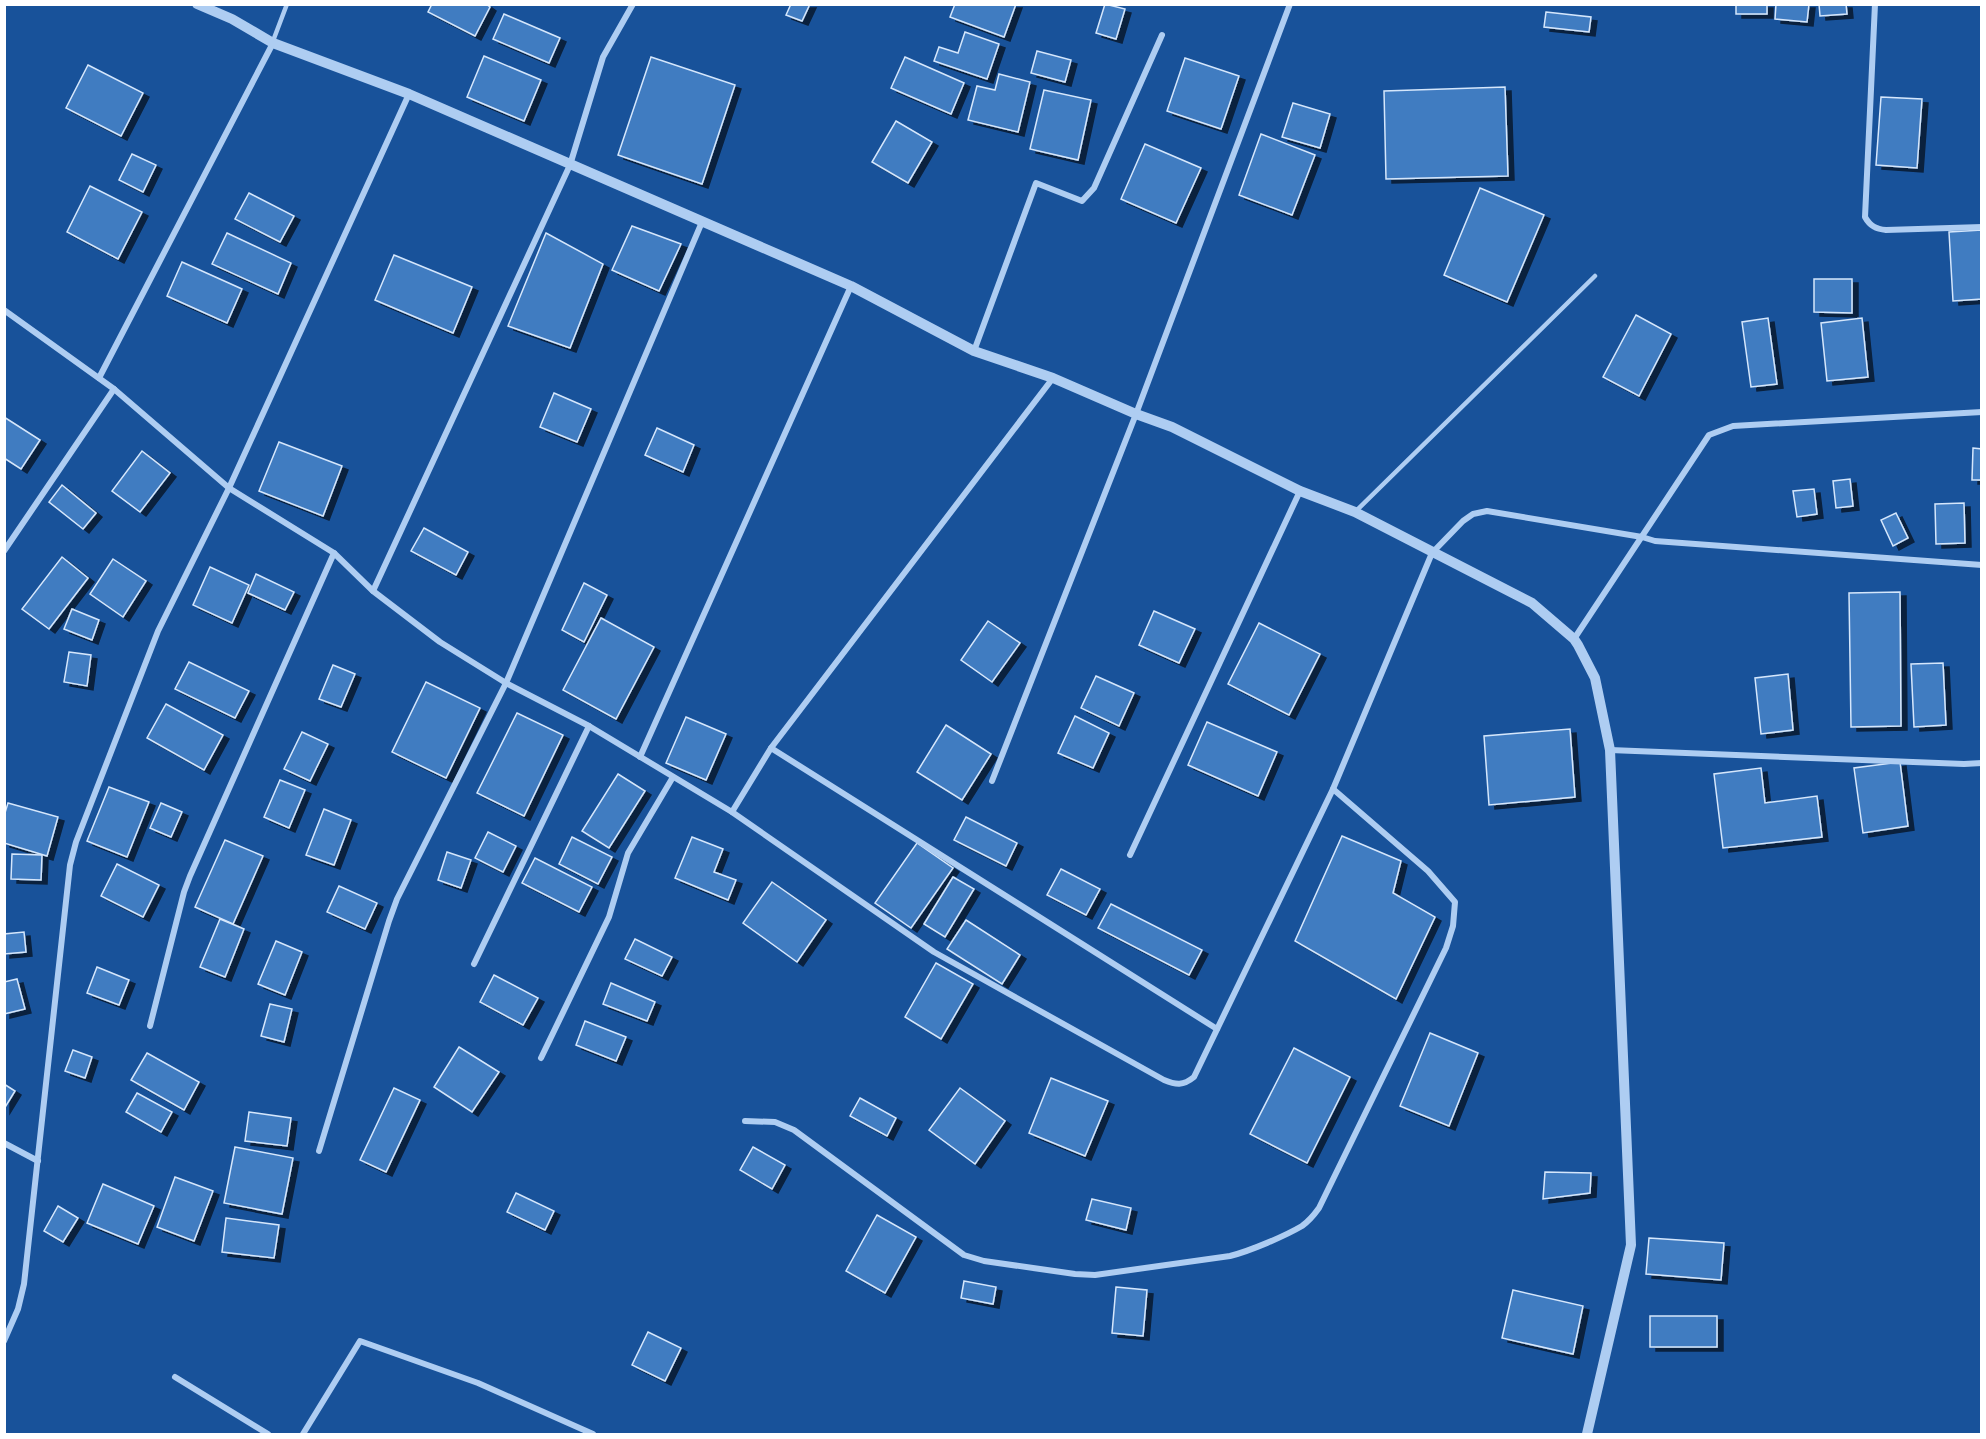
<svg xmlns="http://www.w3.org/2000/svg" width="1986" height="1439" font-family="'Varela Round',sans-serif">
	<defs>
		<filter id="shadow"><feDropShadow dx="6" dy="4" stdDeviation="0" flood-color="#0009"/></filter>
	</defs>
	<rect width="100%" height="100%" fill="#18529a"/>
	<g fill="#417bc1" stroke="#d5e7fc" stroke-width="1.5" filter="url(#shadow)">
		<polygon points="432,4 486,4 490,7 475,36 428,12"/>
		<polygon points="791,4 810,4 802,21 786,15"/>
		<polygon points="955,4 1016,4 1004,37 950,17"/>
		<polygon points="1105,4 1125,9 1116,39 1096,33"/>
		<rect x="1736" y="4" width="31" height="10"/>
		<polygon points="1776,4 1809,4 1807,22 1775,19"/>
		<polygon points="1819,4 1846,4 1847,14 1820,16"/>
		<polygon points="1546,12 1591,17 1589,32 1544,27"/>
		<polygon points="504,14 560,38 549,63 493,39"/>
		<polygon points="965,32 999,44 987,79 934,61 939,47 958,53"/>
		<polygon points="1037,51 1071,60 1065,82 1031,73"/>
		<polygon points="484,56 541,80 524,121 467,97"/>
		<polygon points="651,57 735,85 702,184 618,155"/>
		<polygon points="905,57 964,83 951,114 891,88"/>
		<polygon points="1185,58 1239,76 1221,129 1167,111"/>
		<polygon points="88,65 143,93 121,136 66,108"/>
		<polygon points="999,74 1030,82 1018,132 968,120 977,86 995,90"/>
		<polygon points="1505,87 1508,176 1386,179 1384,91"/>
		<polygon points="1044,90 1091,100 1078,160 1030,149"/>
		<polygon points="1881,97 1922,99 1917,168 1876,165"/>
		<polygon points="1293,103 1330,114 1320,148 1282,137"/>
		<polygon points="896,121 932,142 908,183 872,162"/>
		<polygon points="1261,134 1315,155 1292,215 1239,195"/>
		<polygon points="1145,144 1201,168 1176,223 1121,199"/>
		<polygon points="132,154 156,165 143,192 119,180"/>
		<polygon points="90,186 142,212 118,259 67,232"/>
		<polygon points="1480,188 1544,215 1507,302 1444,275"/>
		<polygon points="249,193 294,216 280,242 235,219"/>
		<polygon points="632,226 681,244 659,291 612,270"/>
		<polygon points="1982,230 1982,299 1953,301 1949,232"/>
		<polygon points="227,233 291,263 278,294 212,264"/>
		<polygon points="546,233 603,264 570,348 508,326"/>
		<polygon points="394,255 472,287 453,333 375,300"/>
		<polygon points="182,262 242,289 227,323 167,296"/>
		<polygon points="1814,279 1852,279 1852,313 1814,312"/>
		<polygon points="1636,315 1671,334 1639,396 1603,377"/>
		<polygon points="1768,318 1777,384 1751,387 1742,322"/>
		<polygon points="1862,318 1868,377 1827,381 1821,323"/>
		<polygon points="554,393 591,409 577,442 540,427"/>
		<polygon points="4,417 40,440 21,469 4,458"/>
		<polygon points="657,428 694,445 683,472 645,455"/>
		<polygon points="279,442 342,466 323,516 259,491"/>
		<polygon points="1973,448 1982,449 1982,480 1972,480"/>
		<polygon points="142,451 170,473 140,512 112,491"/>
		<polygon points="1850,479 1853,506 1836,508 1833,481"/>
		<polygon points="62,485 96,513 83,529 49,502"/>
		<polygon points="1814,489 1817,514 1797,517 1793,491"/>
		<polygon points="1964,503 1965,543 1936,544 1935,504"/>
		<polygon points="1896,513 1908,538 1893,546 1881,520"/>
		<polygon points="424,528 468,552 456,575 411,551"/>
		<polygon points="62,557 88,578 49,629 22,609"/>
		<polygon points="113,559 146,581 123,617 90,594"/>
		<polygon points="210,567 249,585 232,623 193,605"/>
		<polygon points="256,574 294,592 285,610 248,593"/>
		<polygon points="584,583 607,595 584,642 562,630"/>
		<polygon points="1900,592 1901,726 1851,727 1849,593"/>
		<polygon points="72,609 99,620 92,640 64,629"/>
		<polygon points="1154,611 1195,629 1179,663 1139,645"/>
		<polygon points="601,618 654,647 616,719 563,690"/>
		<polygon points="988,621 1020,643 992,682 961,660"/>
		<polygon points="1259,623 1320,654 1289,715 1228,684"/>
		<polygon points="69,652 91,655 87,686 64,682"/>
		<polygon points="189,662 249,691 235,718 175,689"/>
		<polygon points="1943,663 1946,725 1914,727 1911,664"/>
		<polygon points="333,665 355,674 341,707 319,699"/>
		<polygon points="1788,674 1793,730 1761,734 1755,678"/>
		<polygon points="1096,676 1134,693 1119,726 1081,708"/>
		<polygon points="426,682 480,708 446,778 392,752"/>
		<polygon points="166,704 223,735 204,770 147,738"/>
		<polygon points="517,713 563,735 524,816 477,793"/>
		<polygon points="1075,716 1109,733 1093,768 1058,753"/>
		<polygon points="686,717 726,734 706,780 666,763"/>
		<polygon points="1207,722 1277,752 1258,796 1188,765"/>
		<polygon points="946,725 991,754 962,800 917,772"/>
		<polygon points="1570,729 1575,797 1489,805 1484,736"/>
		<polygon points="302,732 328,744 310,781 284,769"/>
		<polygon points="1900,762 1908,826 1863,833 1854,768"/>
		<polygon points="1761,768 1765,803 1817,796 1822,837 1723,848 1714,774"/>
		<polygon points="618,774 645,791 609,848 582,831"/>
		<polygon points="280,780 305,790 289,828 264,817"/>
		<polygon points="109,787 149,802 127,857 87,841"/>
		<polygon points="8,803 58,817 47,856 4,843 4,816"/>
		<polygon points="161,803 182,812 171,837 150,828"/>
		<polygon points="324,809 351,820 334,865 306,855"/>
		<polygon points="966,817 1017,843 1006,866 954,840"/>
		<polygon points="488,832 516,846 503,872 475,858"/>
		<polygon points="1342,836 1401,861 1393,893 1435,917 1396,999 1295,941"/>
		<polygon points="572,837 612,857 598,884 559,864"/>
		<polygon points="692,837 723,849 714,872 736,880 728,900 675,878"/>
		<polygon points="225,840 263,856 233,924 195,907"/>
		<polygon points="917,843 953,868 911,928 875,903"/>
		<polygon points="447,852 471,860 461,888 438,880"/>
		<polygon points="12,854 42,855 41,880 11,879"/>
		<polygon points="535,858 592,887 579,912 522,883"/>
		<polygon points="117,864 159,885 143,917 101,896"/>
		<polygon points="1061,869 1100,889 1086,915 1047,895"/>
		<polygon points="953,877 974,889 945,937 924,924"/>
		<polygon points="772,882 826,920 797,962 743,923"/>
		<polygon points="339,886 377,903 365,929 327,912"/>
		<polygon points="1111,904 1202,950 1189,975 1098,928"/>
		<polygon points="220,919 244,929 225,977 200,967"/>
		<polygon points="966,920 1020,955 1002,984 947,949"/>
		<polygon points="24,932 26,952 4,954 4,934"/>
		<polygon points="635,939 672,957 662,976 625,959"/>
		<polygon points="276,941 302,952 285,995 258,984"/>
		<polygon points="936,963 973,984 941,1039 905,1017"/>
		<polygon points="97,967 129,980 119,1005 87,993"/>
		<polygon points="494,975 538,998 523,1025 480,1002"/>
		<polygon points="17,979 25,1009 4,1014 4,982"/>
		<polygon points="611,983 655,1002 647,1021 603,1004"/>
		<polygon points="270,1004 292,1009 284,1042 261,1036"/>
		<polygon points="585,1021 626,1037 616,1061 576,1045"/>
		<polygon points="1430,1033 1478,1053 1449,1126 1400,1106"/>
		<polygon points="459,1047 499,1072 472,1112 434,1087"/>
		<polygon points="1294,1048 1350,1077 1307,1163 1250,1134"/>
		<polygon points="73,1050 92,1057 85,1078 65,1071"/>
		<polygon points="147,1053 199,1082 184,1110 131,1080"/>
		<polygon points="1051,1078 1108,1101 1085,1156 1029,1133"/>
		<polygon points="4,1084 15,1091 4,1109"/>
		<polygon points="394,1088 420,1100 386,1172 360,1160"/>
		<polygon points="960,1088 1005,1121 975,1164 929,1130"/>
		<polygon points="137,1093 172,1112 161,1132 126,1112"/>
		<polygon points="860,1098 896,1118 887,1136 850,1116"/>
		<polygon points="249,1112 291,1118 287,1146 245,1141"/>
		<polygon points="235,1147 293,1158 282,1214 224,1203"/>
		<polygon points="753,1147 785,1165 772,1189 740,1170"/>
		<polygon points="1545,1172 1591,1173 1590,1193 1543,1199"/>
		<polygon points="175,1177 213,1191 194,1241 157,1227"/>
		<polygon points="103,1184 154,1206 138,1244 87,1223"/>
		<polygon points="516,1193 554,1211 545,1230 507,1212"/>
		<polygon points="1092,1199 1131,1208 1126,1230 1086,1220"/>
		<polygon points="58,1206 78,1218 63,1242 44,1231"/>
		<polygon points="877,1215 916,1237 885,1293 846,1271"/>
		<polygon points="226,1218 279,1225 274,1258 222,1252"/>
		<polygon points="1649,1238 1724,1243 1721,1280 1646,1274"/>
		<polygon points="964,1281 996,1287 993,1304 961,1298"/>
		<polygon points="1116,1287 1147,1290 1143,1336 1112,1333"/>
		<polygon points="1513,1290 1583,1306 1573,1354 1502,1338"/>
		<rect x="1650" y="1316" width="67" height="31"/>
		<polygon points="648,1332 681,1348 665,1381 632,1365"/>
	</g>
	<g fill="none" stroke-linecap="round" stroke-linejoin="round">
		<g stroke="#aecdf2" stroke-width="4.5">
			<polyline points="273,41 287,4"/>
			<polyline points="1355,512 1595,276"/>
		</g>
		<g stroke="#aecdf2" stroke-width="6">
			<path d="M1875 4 1865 217C1870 226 1876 229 1886 230L1982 227"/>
			<path d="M4 310 114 389 229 488 334 553 373 591 440 642 506 683 589 726 732 812 934 952 1164 1080C1176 1085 1183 1086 1194 1077L1333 789 1432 553 1463 521 1473 514 1487 511 1642 537 1655 541 1982 565"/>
			<polyline points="974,351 1036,183 1082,201 1094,188 1162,35"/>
			<polyline points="99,378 273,43"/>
			<polyline points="4,551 114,389"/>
			<polyline points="373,591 570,165 603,57 633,4"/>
			<polyline points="1574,639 1709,435 1733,426 1982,412"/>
			<polyline points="771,748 1217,1029"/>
			<polyline points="1610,750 1964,764 1982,763"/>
			<polyline points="640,757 851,286"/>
			<polyline points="992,781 1136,414 1290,4"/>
			<polyline points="732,812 771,748 1053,378"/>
			<polyline points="1130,855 1300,491"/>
			<polyline points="474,964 589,726"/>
			<polyline points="150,1026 184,892 190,876 334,553"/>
			<polyline points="541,1058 609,917 628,853 673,777"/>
			<path d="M745 1121 775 1122 794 1130 964 1255 984 1261 1075 1274 1095 1275 1230 1256C1250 1251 1285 1236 1302 1226 1309 1221 1314 1215 1319 1208L1446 948 1453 926 1455 902 1428 871 1333 789"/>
			<polyline points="4,1143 38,1161"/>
			<polyline points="319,1151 389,921 397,899 506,683 702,222"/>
			<polyline points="4,1341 18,1309 24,1284 70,865 76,842 158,631 229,488 409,94"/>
			<polyline points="175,1377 268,1434"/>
			<polyline points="303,1434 360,1341 478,1383 593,1434"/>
		</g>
		<polyline stroke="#aecdf2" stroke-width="10" points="197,4 232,19 273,43 409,94 851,286 974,351 1053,378 1136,414 1172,427 1300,491 1355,512 1532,603 1574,639 1578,645 1595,678 1610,750 1631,1245 1587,1434"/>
	</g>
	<rect width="1986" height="1439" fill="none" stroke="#ffffff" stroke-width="12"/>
</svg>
